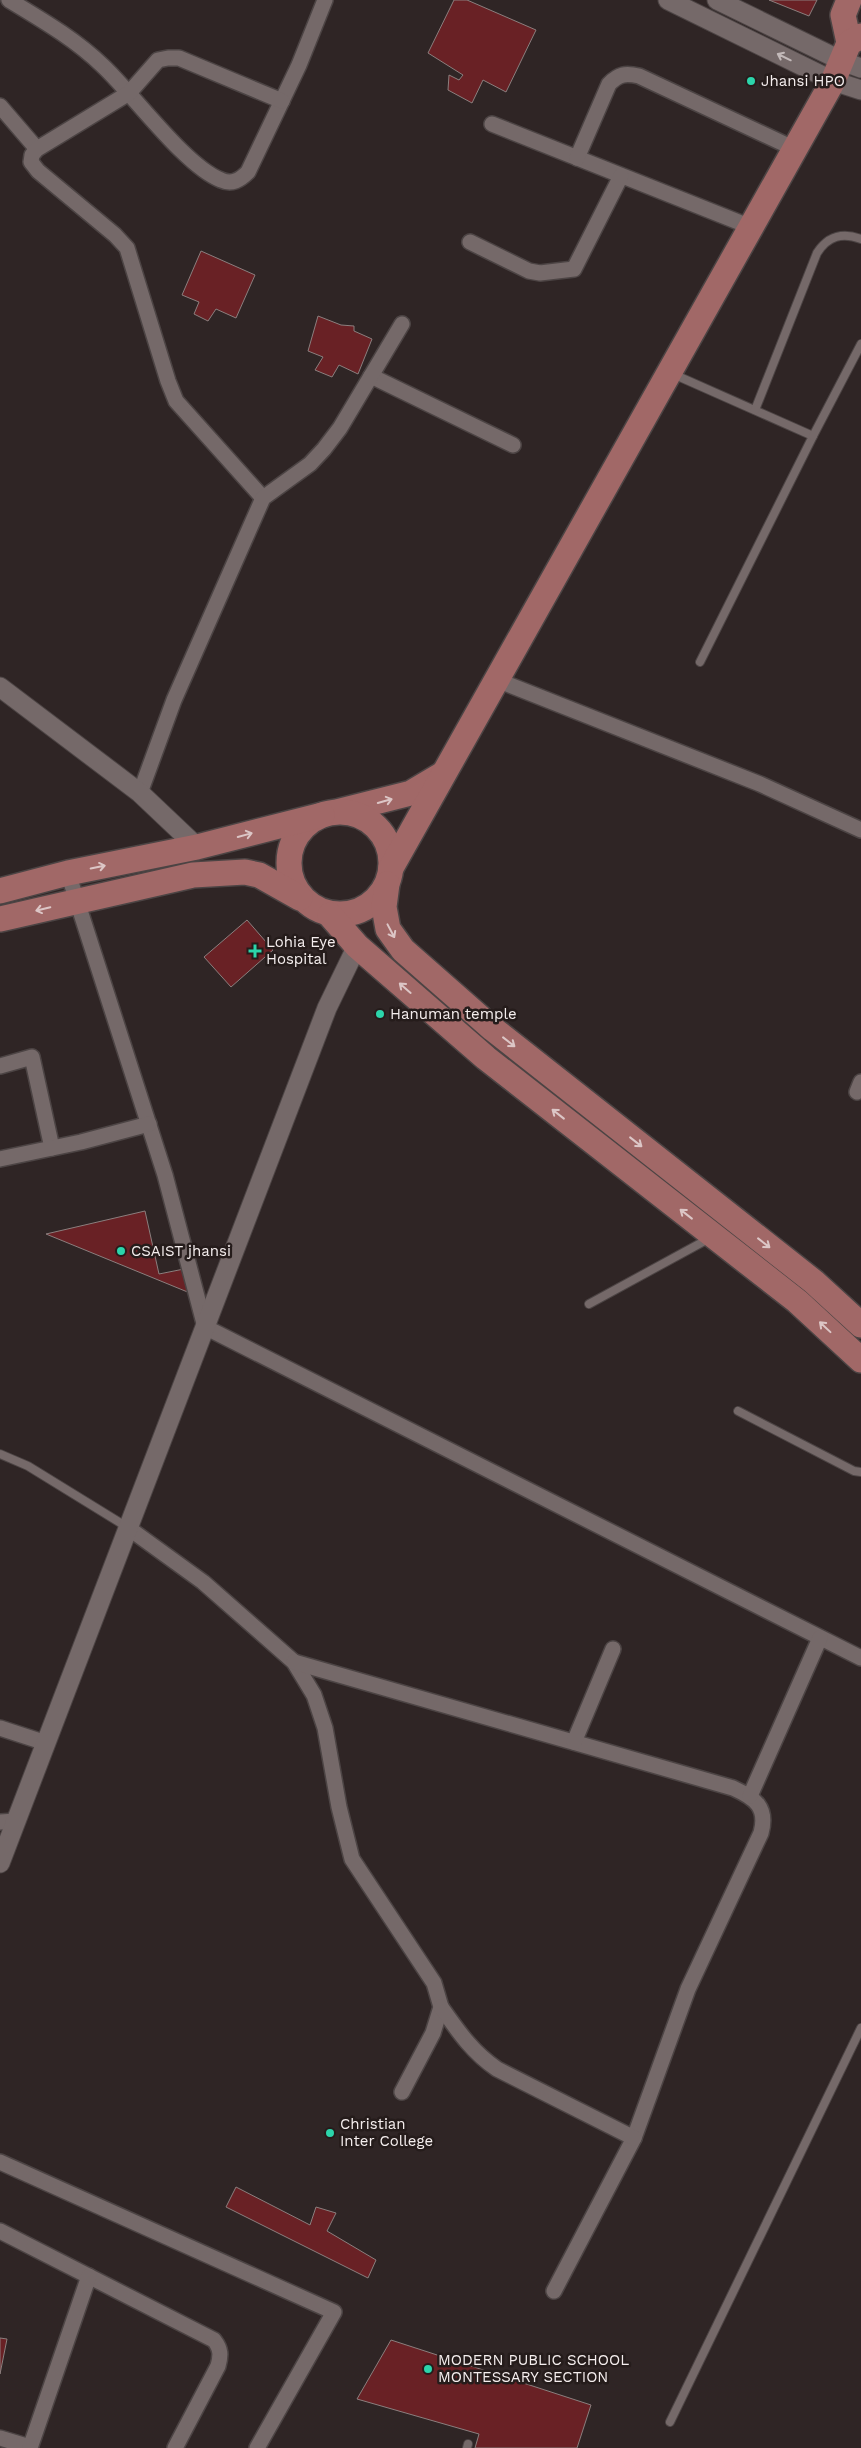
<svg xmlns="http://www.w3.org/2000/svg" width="861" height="2448" font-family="'Work Sans',sans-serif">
	<rect width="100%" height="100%" fill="#2f2525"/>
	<g fill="#692125" stroke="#8b7f7e">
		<polygon points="454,0 467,0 536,30 506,92 483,80 472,103 448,90 449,75 459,80 463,75 428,53"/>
		<polygon points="769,0 817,0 809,16"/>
		<polygon points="201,251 255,275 236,318 216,309 208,321 194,314 199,302 182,295"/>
		<polygon points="318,316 341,325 354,326 354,331 372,339 358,374 339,365 332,377 315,370 323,357 308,351"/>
		<polygon points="247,920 273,950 231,987 204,957"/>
		<polygon points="145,1211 159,1274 184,1269 190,1293 46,1234"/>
		<polygon points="236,2187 310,2225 316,2207 336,2213 327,2231 376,2260 368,2278 226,2207"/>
		<polygon points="0,2338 7,2339 0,2374"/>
		<polygon points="391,2340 591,2405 577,2448 475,2448 479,2434 357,2399"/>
	</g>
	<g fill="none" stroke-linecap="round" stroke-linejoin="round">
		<g stroke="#4c4444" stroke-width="10">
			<g id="service">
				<polyline points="673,374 813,436 700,662"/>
				<path d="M755 410 817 253C828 236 842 232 861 239"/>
				<polyline points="813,436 861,344"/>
				<polyline points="589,1304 710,1238"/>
				<polyline points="738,1411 854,1471 861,1472"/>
				<polyline points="0,1454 28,1466 127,1527"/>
				<polyline points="670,2422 861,2028"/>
				<polyline points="467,2448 468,2444"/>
			</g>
		</g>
		<g stroke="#4c4444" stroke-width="18">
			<g id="minor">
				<path d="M9 0C42 20 75 39 103 66 134 95 185 166 221 180 232 185 240 180 248 172L299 65 325 0"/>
				<polyline points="0,106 37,149"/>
				<polyline points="492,124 751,227"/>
				<path d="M577 158 609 84C619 74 625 73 639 76L795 149"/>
				<polyline points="470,242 529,271 540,273 574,269 621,176"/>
				<polyline points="371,376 513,445"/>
				<polyline points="263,498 176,401 168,381 127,248 115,235 38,171 31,162 32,155 37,149 129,93 158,60 168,58 179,58 282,101"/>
				<polyline points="497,680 760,784 861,830"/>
				<polyline points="140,793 174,700 263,498 310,464 324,449 340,428 402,324"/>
				<polyline points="68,873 165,1175 205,1327 861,1658"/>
				<polyline points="0,1066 32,1057 52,1148"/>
				<polyline points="857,1092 861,1082"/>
				<polyline points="0,1159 81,1142 149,1124"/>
				<polyline points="127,1527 203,1582 294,1662 314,1695 325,1728 339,1807 352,1859 434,1983 441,2007 433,2033 402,2092"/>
				<path d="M294 1662 733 1788C755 1798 768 1807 761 1833L688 1989 634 2138 554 2291"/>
				<polyline points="0,1728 46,1743"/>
				<polyline points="574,1742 613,1649"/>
				<polyline points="750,1796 820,1638"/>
				<polyline points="0,1822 16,1821"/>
				<path d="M441 2007C458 2031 472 2052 497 2069L634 2138"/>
				<polyline points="0,2162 334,2312 257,2448"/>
				<path d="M0 2231 214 2340C221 2349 221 2355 218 2366L175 2448"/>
				<polyline points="0,2438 30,2447"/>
				<polyline points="30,2448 89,2276"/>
			</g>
		</g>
		<g stroke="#4c4444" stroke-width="21">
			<g id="tertiary">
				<polyline points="668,0 833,81 861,90"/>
				<polyline points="717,0 842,61 861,68"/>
				<polyline points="0,687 140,793 197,847"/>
				<polyline points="0,1863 327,1008 357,946"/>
			</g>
		</g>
		<g stroke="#4c4444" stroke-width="28">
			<g id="primary">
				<polyline points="849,0 843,15 849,43"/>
				<polyline points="340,811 411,793 443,774"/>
				<circle cx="340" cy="863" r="51"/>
				<polyline points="391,868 833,81 849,43 861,36"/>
				<polyline points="387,884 384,907 388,929 403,950 493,1029 814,1282 861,1325"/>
				<polyline points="0,891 68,873 197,847 322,815"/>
				<polyline points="330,915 357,946 486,1058 797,1301 861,1360"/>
				<polyline points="0,919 193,875 245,872 259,875 300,898"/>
			</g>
		</g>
		<use href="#service" stroke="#756969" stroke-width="8"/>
		<use href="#minor" stroke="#756969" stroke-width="15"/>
		<use href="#tertiary" stroke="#756969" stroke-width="19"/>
		<use href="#primary" stroke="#a16867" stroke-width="25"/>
	</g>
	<defs><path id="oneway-shaft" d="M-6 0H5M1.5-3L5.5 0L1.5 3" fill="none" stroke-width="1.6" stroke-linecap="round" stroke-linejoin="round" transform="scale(1.25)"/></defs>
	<use stroke="#c2b9b9" href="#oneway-shaft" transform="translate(784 57) rotate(-154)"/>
	<g stroke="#dcc6c6">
		<use href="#oneway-shaft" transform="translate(385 801) rotate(-16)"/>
		<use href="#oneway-shaft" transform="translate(245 835) rotate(-15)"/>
		<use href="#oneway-shaft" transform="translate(98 867) rotate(-12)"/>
		<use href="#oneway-shaft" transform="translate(43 909) rotate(167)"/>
		<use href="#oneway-shaft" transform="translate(391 931) rotate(62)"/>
		<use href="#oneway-shaft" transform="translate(405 988) rotate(-139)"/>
		<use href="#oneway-shaft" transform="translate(509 1042) rotate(38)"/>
		<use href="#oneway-shaft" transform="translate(558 1114) rotate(-142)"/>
		<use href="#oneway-shaft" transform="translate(636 1142) rotate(38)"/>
		<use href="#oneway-shaft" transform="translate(686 1214) rotate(-142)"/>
		<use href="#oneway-shaft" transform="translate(764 1243) rotate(38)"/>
		<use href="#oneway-shaft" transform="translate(825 1327) rotate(-137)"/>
	</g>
	<g fill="#2cd5ab" stroke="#251c1b" stroke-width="2">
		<circle cx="751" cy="81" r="5"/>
		<path d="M252.5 943.5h5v5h5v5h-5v5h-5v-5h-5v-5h5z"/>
		<circle cx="380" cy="1014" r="5"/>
		<circle cx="121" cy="1251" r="5"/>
		<circle cx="330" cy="2133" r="5"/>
		<circle cx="428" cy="2369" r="5"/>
	</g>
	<g text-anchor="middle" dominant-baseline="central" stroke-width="5" stroke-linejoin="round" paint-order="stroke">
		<g font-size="15" fill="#f5eeee" stroke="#251c1b" text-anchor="start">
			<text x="761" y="81">Jhansi HPO</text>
			<text x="266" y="942">Lohia Eye<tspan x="266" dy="17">Hospital</tspan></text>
			<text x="390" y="1014">Hanuman temple</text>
			<text x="131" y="1251">CSAIST jhansi</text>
			<text x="340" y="2124">Christian<tspan x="340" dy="17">Inter College</tspan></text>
			<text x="438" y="2360">MODERN PUBLIC SCHOOL<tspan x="438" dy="17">MONTESSARY SECTION</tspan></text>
		</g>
	</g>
</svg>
